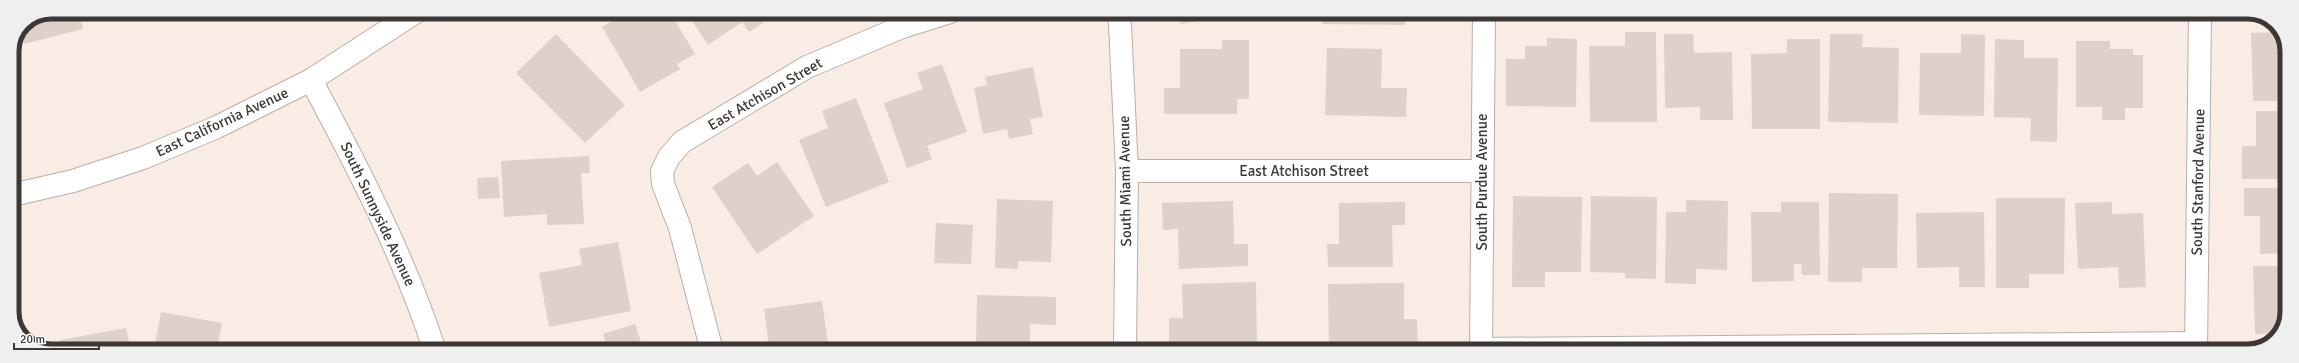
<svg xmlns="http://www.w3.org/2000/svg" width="2299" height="363" font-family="Signika,sans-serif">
	<rect width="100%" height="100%" fill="#f8ece4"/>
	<g fill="#ddd1c9">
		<polygon points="52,12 79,12 83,29 24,44 20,31 24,23"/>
		<polygon points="628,12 670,12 695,54 677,64 680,69 640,92 602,27"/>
		<polygon points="686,12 771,12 773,16 749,32 742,22 708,45"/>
		<polygon points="1179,12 1243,12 1243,13 1181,24"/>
		<polygon points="1322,12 1405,12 1405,25 1322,24"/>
		<polygon points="1625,32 1656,32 1657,122 1590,122 1589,46 1625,46"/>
		<polygon points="2280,32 2287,47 2287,101 2253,101 2251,33"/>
		<polygon points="556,34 625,105 585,143 516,73"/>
		<polygon points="1664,34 1693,34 1694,53 1732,52 1733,120 1700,120 1700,107 1665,108"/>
		<polygon points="1830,34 1863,34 1862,47 1899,48 1898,123 1828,122"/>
		<polygon points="1961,34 1985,35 1984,116 1919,115 1920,53 1961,53"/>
		<polygon points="1547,38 1577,39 1576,107 1506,106 1506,59 1525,59 1525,46 1547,46"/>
		<polygon points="1787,39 1820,39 1820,129 1752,129 1751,54 1787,53"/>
		<polygon points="1995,39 2024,40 2024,58 2058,58 2057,142 2030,141 2031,118 1994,117"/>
		<polygon points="1222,40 1249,40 1249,99 1237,99 1237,114 1164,114 1164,88 1180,88 1180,49 1222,49"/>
		<polygon points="2076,41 2110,41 2110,49 2133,49 2133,55 2143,55 2143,108 2125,108 2125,120 2102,120 2102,107 2076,107"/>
		<polygon points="1327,48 1382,49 1381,88 1407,88 1406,117 1325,115"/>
		<polygon points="942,64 967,132 927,146 932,159 907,168 884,103 923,89 917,73"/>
		<polygon points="1033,67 1043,117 1030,119 1033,134 1009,139 1007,129 983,134 974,88 987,85 985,77"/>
		<polygon points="856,98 889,182 826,207 799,140 828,128 822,111"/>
		<polygon points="2256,111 2287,111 2287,179 2242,179 2242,146 2256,146"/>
		<polygon points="589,156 590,173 581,173 584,224 547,225 547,214 504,217 501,161"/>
		<polygon points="777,162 814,216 757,254 712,187 748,163 757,176"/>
		<polygon points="498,177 500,198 478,199 477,178"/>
		<polygon points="2244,188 2287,188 2287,253 2260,254 2260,216 2244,216"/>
		<polygon points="1829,193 1898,194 1897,268 1862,268 1862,282 1828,282"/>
		<polygon points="1513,196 1582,197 1581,272 1545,272 1545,287 1512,287"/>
		<polygon points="1591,196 1657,197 1656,279 1625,278 1625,273 1590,272"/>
		<polygon points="1996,198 2065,198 2064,274 2029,274 2029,288 1996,288"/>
		<polygon points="997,199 1053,201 1051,262 1018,261 1018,269 995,268"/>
		<polygon points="1686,200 1728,201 1727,270 1696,269 1696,284 1665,283 1666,212 1686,212"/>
		<polygon points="1233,201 1234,244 1248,244 1248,266 1179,269 1178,229 1163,230 1162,203"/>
		<polygon points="1405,202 1405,225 1392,225 1393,267 1328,267 1327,244 1339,244 1339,203"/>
		<polygon points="1781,202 1819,202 1820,275 1802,275 1801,264 1794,264 1794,281 1752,282 1751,212 1781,212"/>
		<polygon points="2112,202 2112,214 2143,213 2146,287 2119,288 2118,267 2078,269 2075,203"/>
		<polygon points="1984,212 1985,287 1959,287 1959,267 1917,268 1916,213"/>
		<polygon points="936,223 973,225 971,264 934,263"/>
		<polygon points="618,242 631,311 549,327 539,273 582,265 579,249"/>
		<polygon points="2253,266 2287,266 2287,317 2278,333 2255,334"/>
		<polygon points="1256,282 1257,350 1169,351 1169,318 1183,318 1182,284"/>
		<polygon points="1404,283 1404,319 1417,319 1418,351 1329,351 1328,284"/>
		<polygon points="977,295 1056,297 1056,325 1030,324 1030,351 976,351"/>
		<polygon points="822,301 829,351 766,351 765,348 769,347 764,309"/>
		<polygon points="161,312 222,323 217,351 154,351"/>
		<polygon points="635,324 644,351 584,351 606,343 603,334"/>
		<polygon points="126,328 129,342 120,343 121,351 62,351 60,340"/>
		<polygon points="2267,343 2267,344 2251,350 2251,344"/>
	</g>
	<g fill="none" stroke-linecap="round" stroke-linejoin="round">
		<g stroke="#baaea6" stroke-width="24">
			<g id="minor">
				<polyline points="1118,12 1120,25 1127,171 1125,351"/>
				<polyline points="1127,171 1481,171"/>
				<polyline points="1481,349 2196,343"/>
				<polyline points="712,351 680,228 663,184 662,171 669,157 682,142 807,67 902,27 950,12"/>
				<polyline points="1481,351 1484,12"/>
				<polyline points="2196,351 2200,12"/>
			</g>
		</g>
		<g stroke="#baaea6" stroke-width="24">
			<g id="tertiary">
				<path d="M311 80C358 168 404 256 435 351"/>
				<polyline points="12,195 73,181 143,158 217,127 311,80 416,12"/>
			</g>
		</g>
		<use href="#minor" stroke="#fff" stroke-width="22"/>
		<use href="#tertiary" stroke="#fff" stroke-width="22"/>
	</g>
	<g text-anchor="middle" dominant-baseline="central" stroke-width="3" stroke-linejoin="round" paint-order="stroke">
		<g font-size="15" fill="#3d3835" stroke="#fff">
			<text transform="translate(765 94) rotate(-30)">East Atchison Street</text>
			<text transform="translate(222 122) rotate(-25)">East California Avenue</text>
			<text x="1304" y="171">East Atchison Street</text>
			<text transform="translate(1125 181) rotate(-91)">South Miami Avenue</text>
			<text transform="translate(1482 182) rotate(-90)">South Purdue Avenue</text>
			<text transform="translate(2198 182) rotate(-89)">South Stanford Avenue</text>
			<text transform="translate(378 214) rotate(65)">South Sunnyside Avenue</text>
		</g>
	</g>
	<path d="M0 0H2299V363H0ZM51 19H2248A32 32 0 0 1 2280 51V312A32 32 0 0 1 2248 344H51A32 32 0 0 1 19 312V51A32 32 0 0 1 51 19Z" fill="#efefef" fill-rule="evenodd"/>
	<path fill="none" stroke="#3d3835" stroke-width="5" d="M51 19H2248A32 32 0 0 1 2280 51V312A32 32 0 0 1 2248 344H51A32 32 0 0 1 19 312V51A32 32 0 0 1 51 19Z"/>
	<path d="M14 343v6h85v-6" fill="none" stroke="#3d3835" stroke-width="2"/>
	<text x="20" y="343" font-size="12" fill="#3d3835" stroke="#ffffff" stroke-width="3" paint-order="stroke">20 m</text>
</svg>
